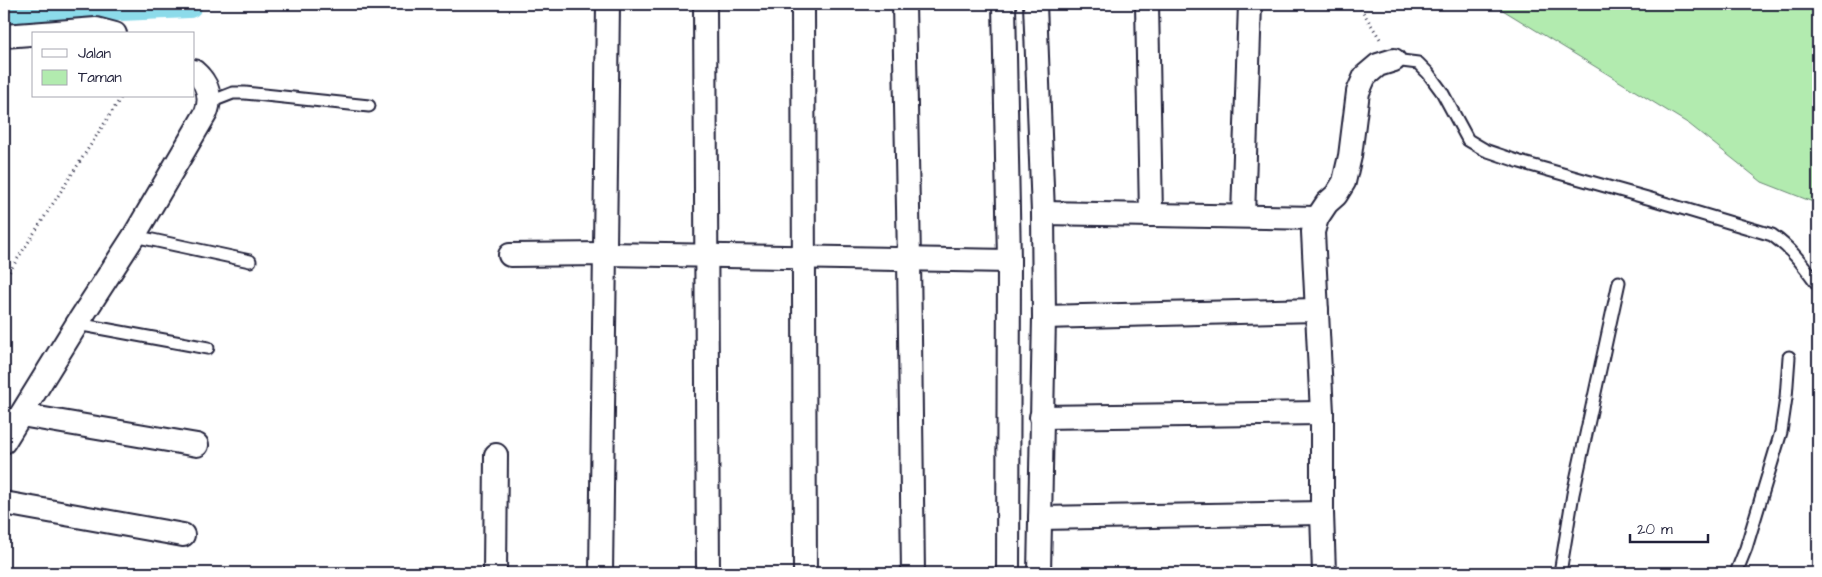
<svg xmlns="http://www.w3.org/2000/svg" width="1822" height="577" font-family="'Architects Daughter',sans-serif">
	<rect width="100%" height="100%" fill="#fff"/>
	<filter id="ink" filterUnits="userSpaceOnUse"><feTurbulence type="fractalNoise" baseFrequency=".02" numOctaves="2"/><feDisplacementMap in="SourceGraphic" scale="10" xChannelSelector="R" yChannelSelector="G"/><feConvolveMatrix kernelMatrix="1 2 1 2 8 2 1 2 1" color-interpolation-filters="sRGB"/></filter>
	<g filter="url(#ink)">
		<polygon fill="#b2ebaf" stroke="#6a8675" points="1493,4 1818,4 1818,204 1762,182 1689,124"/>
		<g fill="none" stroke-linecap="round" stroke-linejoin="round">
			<polyline stroke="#8cdbea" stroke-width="28" points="4,12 189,4"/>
			<g stroke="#22223b" stroke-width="15">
				<g id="lane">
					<path d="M1394 60 1418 63 1428 73 1442 92 1468 140 1485 150 1520 162 1651 199 1772 235C1792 249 1804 266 1818 285"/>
					<polyline points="210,102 233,93 245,93 369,106"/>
					<polyline points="134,236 250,261"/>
					<polyline points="77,324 208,348"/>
					<polyline points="1560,573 1573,494 1619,282"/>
					<polyline points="1736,573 1746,548 1781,432 1786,398 1789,357"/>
				</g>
			</g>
			<g stroke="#22223b" stroke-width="26">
				<g id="street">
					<polyline points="705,4 708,573"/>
					<polyline points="803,4 805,573"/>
					<polyline points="904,4 909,259 913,573"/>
					<polyline points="1004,4 1009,261 1008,573"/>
					<polyline points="1035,4 1043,213 1044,317 1039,573"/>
					<polyline points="1147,4 1151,215"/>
					<polyline points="4,36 96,29 115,34"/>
					<polyline points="1043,213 1317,218"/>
					<polyline points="1243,216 1250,4"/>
					<polyline points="510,255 605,254 1009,261"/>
					<polyline points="1044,317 1317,310"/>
					<polyline points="21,415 197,445"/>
					<polyline points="1041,417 1322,413"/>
					<path d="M4 442 77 324 134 236 206 113C212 97 208 83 194 71"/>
					<polyline points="4,503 183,535"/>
					<polyline points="1040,518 1322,513"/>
					<polyline points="495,573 496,455"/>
					<polyline points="601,573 608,4"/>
					<polyline points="1324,573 1322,513 1322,413 1313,232 1317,218 1327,203 1336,195 1344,182 1350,156 1358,92 1365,76 1378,65 1394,60"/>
				</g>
			</g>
			<g stroke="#22223b" stroke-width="3" stroke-dasharray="1 4" stroke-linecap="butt">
				<polyline points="1358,4 1380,39"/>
				<polyline points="4,280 122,96"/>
			</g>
			<use href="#lane" stroke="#fff" stroke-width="11"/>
			<use href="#street" stroke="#fff" stroke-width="22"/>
		</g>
	</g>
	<rect width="1822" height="577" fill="none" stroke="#fff" stroke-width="20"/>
	<rect x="10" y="10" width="1802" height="557" fill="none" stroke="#22223b" stroke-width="2" filter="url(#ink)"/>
	<rect x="32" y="32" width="162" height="65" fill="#ffffff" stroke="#a7a7b1"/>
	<rect x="42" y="49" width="25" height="8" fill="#ffffff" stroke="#a7a7b1"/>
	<text x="78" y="58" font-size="15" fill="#22223b">Jalan</text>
	<rect x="42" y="70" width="25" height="15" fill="#b2ebaf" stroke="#a7a7b1"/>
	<text x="78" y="82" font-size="15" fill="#22223b">Taman</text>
	<path d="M1630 534v8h78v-8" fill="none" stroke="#22223b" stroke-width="2.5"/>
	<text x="1637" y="534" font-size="15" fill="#22223b" stroke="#ffffff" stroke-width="4" paint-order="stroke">20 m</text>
</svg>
